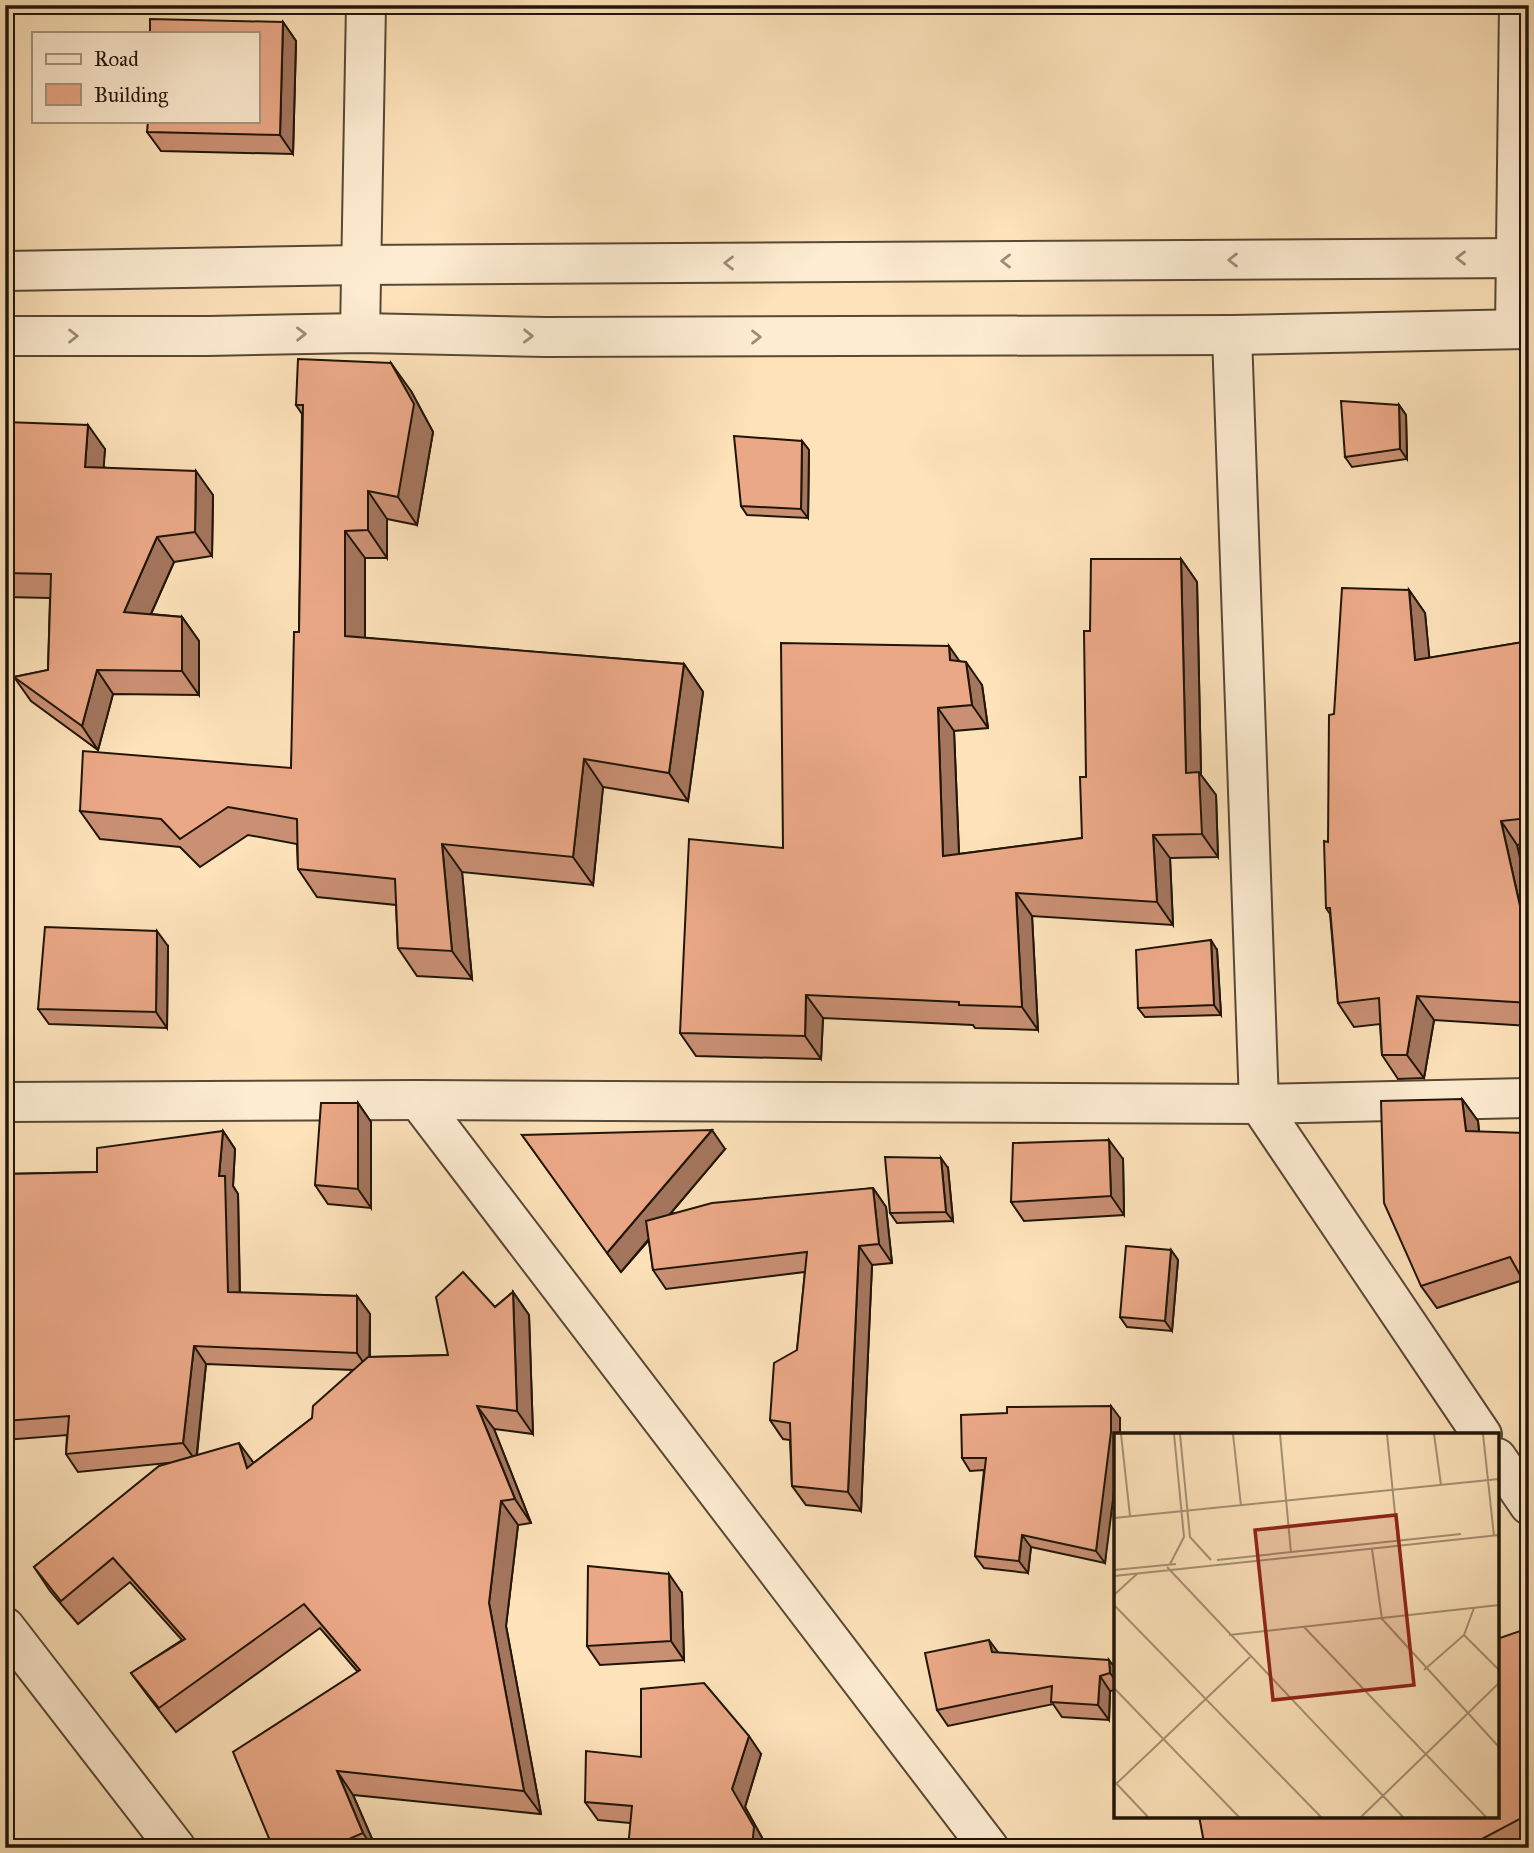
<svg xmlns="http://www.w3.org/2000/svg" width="1534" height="1853" font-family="'IM FELL Great Primer',serif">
	<rect width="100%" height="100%" fill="#fde2ba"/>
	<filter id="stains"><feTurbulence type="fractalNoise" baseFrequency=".00286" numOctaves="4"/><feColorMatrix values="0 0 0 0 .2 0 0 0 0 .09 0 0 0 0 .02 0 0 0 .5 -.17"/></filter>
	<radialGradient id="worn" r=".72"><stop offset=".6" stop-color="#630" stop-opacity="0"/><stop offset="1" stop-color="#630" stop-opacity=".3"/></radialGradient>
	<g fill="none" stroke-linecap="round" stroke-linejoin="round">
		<g stroke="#584834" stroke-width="42">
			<g id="minor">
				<polyline points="5,271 360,265 1529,258"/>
				<polyline points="1515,329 1519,5"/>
				<polyline points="360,333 366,5"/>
				<polyline points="1232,335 1259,1104 1482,1435"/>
				<polyline points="5,336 208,336 360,333 546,337 1232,335 1529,329"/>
				<polyline points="418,1100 989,1848"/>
				<polyline points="5,1102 418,1100 1259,1104 1529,1098"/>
				<polyline points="1497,1458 1529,1505"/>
				<polyline points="5,1627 176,1848"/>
			</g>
		</g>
		<use href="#minor" stroke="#feecd2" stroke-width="38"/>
	</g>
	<g fill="#ca9074" stroke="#211507" stroke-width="2" fill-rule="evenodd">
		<polygon points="283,22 296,41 293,154 161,151 147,132"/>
		<polygon points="411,391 433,432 417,525 387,519 387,558 365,558 365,638 684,664 703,692 688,801 603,787 593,885 462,872 472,979 417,976 398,948 396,905 317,897 298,869 297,844 248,835 200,867 180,847 100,839 80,811 291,768 299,632 302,414 296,405"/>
		<polygon points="1399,405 1406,415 1407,459 1352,467 1345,457"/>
		<polygon points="5,422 105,449 103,467 213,495 212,556 174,562 151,614 182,617 199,641 199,695 113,694 98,750 31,701 14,677 48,670 50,598 5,597"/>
		<polygon points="802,441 809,450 808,518 747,515 741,506"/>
		<polygon points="1181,559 1197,582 1201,775 1216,795 1218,857 1170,858 1173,925 1032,916 1038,1030 975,1028 973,1025 823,1018 821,1059 696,1056 680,1033 783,848 960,662 982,685 988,728 954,731 959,854 1082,838 1086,777 1090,631"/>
		<polygon points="1409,590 1425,613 1429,658 1529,641 1529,843 1517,845 1529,895 1529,1026 1434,1020 1424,1078 1398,1079 1382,1055 1380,1024 1354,1027 1338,1003 1330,914 1326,908 1334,714"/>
		<polygon points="168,946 167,1028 49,1024 38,1009"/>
		<polygon points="1217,950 1221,1015 1145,1017 1138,1008"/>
		<polygon points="1462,1099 1478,1121 1479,1131 1523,1280 1437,1308 1421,1286"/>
		<polygon points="358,1103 371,1122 371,1208 328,1204 315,1185"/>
		<path d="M223 1131 235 1149 233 1186 238 1194 240 1293 357 1296 370 1314V1357L448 1355 495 1307 513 1292 529 1315 533 1434 494 1429 531 1523 518 1525 506 1626 541 1814 353 1795 376 1848H273L358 1672 320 1628 176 1732 148 1696 131 1673 182 1640 130 1582 78 1624 50 1591 34 1567 167 1463 78 1472 66 1454 67 1435 5 1440V1174L97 1172ZM206 1364 353 1370 312 1418 254 1463 197 1455Z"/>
		<polygon points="522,1135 725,1149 670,1214 873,1188 886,1207 892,1263 872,1265 861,1511 806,1505 792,1486 790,1440 783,1439 770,1420 797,1350 805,1272 666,1289 653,1270 649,1240 621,1272"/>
		<polygon points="1123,1159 1124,1215 1024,1221 1011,1202"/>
		<polygon points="948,1168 953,1221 897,1223 890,1213"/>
		<polygon points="1171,1250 1178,1260 1172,1331 1127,1327 1120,1317"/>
		<polygon points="1120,1418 1120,1435 1116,1435 1105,1563 1031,1547 1028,1573 984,1568 975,1556 984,1470 970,1471 962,1458"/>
		<polygon points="682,1593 684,1660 600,1665 587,1646"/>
		<polygon points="1529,1628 1529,1847 1527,1848 1205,1848"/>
		<polygon points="999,1653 1116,1669 1116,1690 1110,1691 1109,1720 1062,1717 1053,1704 948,1726 937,1710"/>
		<polygon points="761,1754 745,1807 766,1845 630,1823 598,1820 585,1802 641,1757"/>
	</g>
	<g fill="#a4765e" stroke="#211507" stroke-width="2">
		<polygon points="283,22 296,41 293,154 280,135"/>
		<polygon points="391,363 411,391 433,432 417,525 398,497"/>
		<polygon points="1399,405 1406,415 1407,459 1400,449"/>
		<polygon points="88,425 105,449 102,491 85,467"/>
		<polygon points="802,441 809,450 808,518 801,509"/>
		<polygon points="196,471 213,495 212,556 195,532"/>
		<polygon points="368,491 387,519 387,558 368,530"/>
		<polygon points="345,531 365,558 365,664 345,636"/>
		<polygon points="157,537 174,562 141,636 124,612"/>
		<polygon points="1181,559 1197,582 1201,775 1216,795 1218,857 1202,834 1186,773"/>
		<polygon points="1409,590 1425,613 1432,684 1415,660"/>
		<polygon points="182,617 199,641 199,695 182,671"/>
		<polygon points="949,646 965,669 950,660"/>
		<polygon points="966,662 982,685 988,728 972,705"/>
		<polygon points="684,664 703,692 688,801 669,773"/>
		<polygon points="97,670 113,694 98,750 82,726"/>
		<polygon points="938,708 954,731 960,878 943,856"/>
		<polygon points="584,759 603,787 593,885 573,857"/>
		<polygon points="1501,821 1517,845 1529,895 1529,946"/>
		<polygon points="1153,835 1170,858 1173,925 1157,902"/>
		<polygon points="442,844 462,872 472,979 452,951"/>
		<polygon points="1016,893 1032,916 1038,1030 1022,1007"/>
		<polygon points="157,931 168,946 167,1028 156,1012"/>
		<polygon points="1211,940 1217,950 1221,1015 1214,1005"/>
		<polygon points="806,995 823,1018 821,1059 805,1036"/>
		<polygon points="1417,996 1434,1020 1424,1078 1407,1055"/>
		<polygon points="1462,1099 1478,1121 1481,1153 1466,1131"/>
		<polygon points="358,1103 371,1122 371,1208 358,1189"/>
		<polygon points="712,1130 725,1149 621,1272 607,1253"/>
		<polygon points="223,1131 235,1149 233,1186 238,1194 240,1310 228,1292 219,1176"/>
		<polygon points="1109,1140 1123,1159 1124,1215 1111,1196"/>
		<polygon points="941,1158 948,1168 953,1221 946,1212"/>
		<polygon points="873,1188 886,1207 892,1263 879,1244"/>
		<polygon points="859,1246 872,1265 861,1511 848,1492"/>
		<polygon points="1171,1250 1178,1260 1172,1331 1165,1321"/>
		<polygon points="513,1292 529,1315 533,1434 517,1411"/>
		<polygon points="357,1296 370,1314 369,1371 357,1353"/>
		<polygon points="194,1346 206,1364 196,1461 183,1443"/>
		<polygon points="477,1406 494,1429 531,1523 515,1499"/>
		<polygon points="1111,1406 1120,1418 1120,1435 1116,1435 1116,1476 1105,1563 1096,1551"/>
		<polygon points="239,1443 256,1466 247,1468"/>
		<polygon points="501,1501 518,1525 506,1626 541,1814 524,1791 489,1603"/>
		<polygon points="1022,1535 1031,1547 1028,1573 1019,1561"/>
		<polygon points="669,1574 682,1593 684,1660 671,1641"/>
		<polygon points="989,1640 1000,1655 992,1652"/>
		<polygon points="1109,1660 1116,1669 1116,1681 1110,1673"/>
		<polygon points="1100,1676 1110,1691 1109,1720 1098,1705"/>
		<polygon points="749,1736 761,1754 745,1807 766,1845 766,1848 752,1848 732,1789"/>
		<polygon points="337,1771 353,1795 376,1848 373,1848 363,1833"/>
	</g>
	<g fill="#eba887" stroke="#211507" stroke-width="2">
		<polygon points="150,19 283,22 280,135 147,132 148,121 257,121 257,33 150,33"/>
		<polygon points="298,359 391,363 414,404 398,497 368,491 368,530 345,531 345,636 684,664 669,773 584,759 573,857 442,844 452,951 398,948 395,879 298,869 297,819 228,807 180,839 161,819 80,811 83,751 291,768 294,632 299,632 303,405 296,405"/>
		<polygon points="1341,401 1399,405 1400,449 1345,457"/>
		<polygon points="5,422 88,425 85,467 196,471 195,532 157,537 124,612 182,617 182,671 97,670 82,726 14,677 48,670 51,574 5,573"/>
		<polygon points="734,436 802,441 801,509 741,506"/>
		<polygon points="1091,559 1181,559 1186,773 1199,772 1202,834 1153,835 1157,902 1016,893 1022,1007 959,1005 959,1002 806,995 805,1036 680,1033 689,839 783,848 781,643 949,646 950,660 966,662 972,705 938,708 943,856 1082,838 1080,777 1086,777 1084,631 1090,631"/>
		<polygon points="1342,588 1409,590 1415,660 1529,641 1529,818 1501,821 1529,946 1529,1003 1417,996 1407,1055 1382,1055 1379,998 1338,1003 1330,908 1326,908 1324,841 1328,842 1329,715 1334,714"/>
		<polygon points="45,927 157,931 156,1012 38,1009"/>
		<polygon points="1211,940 1214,1005 1138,1008 1136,950"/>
		<polygon points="1462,1099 1466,1131 1529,1133 1529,1291 1510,1257 1421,1286 1384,1203 1381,1101"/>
		<polygon points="321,1103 358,1103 358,1189 315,1185"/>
		<polygon points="712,1130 607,1253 522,1135"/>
		<polygon points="223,1131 219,1176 225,1176 228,1292 357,1296 357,1353 194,1346 183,1443 66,1454 69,1416 5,1421 5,1174 97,1172 97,1148"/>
		<polygon points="1109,1140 1111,1196 1011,1202 1013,1143"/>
		<polygon points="885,1157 941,1158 946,1212 890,1213"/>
		<polygon points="873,1188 879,1244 859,1246 848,1492 792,1486 790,1423 770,1420 774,1363 797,1350 807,1252 653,1270 646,1221 712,1203"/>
		<polygon points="1126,1246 1171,1250 1165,1321 1120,1317"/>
		<polygon points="463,1272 495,1307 513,1292 517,1411 477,1406 515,1499 501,1501 489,1603 524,1791 337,1771 363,1833 328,1848 273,1848 233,1752 360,1670 304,1604 159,1708 131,1673 185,1639 113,1558 61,1601 34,1567 159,1466 239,1443 247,1468 312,1418 313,1406 368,1357 448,1355 436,1297"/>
		<polygon points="1111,1406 1111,1432 1096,1551 1022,1535 1019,1561 975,1556 986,1458 962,1458 961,1415 1007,1413 1007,1407"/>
		<polygon points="588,1566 669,1574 671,1641 587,1646"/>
		<polygon points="1529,1628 1529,1814 1465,1848 1205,1848 1199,1816 1497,1816 1497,1639"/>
		<polygon points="989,1640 992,1652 1109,1660 1110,1673 1100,1676 1098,1705 1051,1702 1052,1686 937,1710 925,1653"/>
		<polygon points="704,1683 749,1736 732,1789 754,1827 752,1848 628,1848 632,1806 585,1802 586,1751 641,1757 641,1689"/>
		<polygon points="872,1846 925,1847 872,1848"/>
	</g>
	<defs><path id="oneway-chevron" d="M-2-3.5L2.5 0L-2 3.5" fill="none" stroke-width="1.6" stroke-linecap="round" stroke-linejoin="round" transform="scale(1.75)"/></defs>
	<g stroke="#9b8b77">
		<use href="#oneway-chevron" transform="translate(1461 258) rotate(180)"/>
		<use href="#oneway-chevron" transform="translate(1233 260) rotate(180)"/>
		<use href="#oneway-chevron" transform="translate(1006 261) rotate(180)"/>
		<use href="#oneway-chevron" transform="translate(729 263) rotate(180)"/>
		<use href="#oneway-chevron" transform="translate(301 334) rotate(-1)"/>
		<use href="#oneway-chevron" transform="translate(73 336)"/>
		<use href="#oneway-chevron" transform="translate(528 336) rotate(1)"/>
		<use href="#oneway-chevron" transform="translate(756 337)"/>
	</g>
	<g transform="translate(1114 1433)">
		<rect width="385" height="385" fill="#fde2ba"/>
		<path fill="none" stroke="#a59072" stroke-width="2" d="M7 1 16 83M66 1 76 104 97 127M119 1 127 73M166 1 177 120M273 1 284 110M320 1 327 52M369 1 380 103M0 85 385 46M258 116 268 186 385 314M103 127 347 101M56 131 70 104 60 1M53 134 289 384M0 137 62 131M0 143 385 102M0 162 24 140M0 172 207 384M190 194 372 384M115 202 385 172M350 202 385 237M310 237 350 202 360 175M0 255 125 384M0 348 34 384M2 351 136 224M247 384 385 250"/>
		<path fill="#8f2418" fill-opacity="0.15" stroke="#8f2418" stroke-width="3.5" d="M282 82 300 252 159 267 141 97Z"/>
		<rect width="385" height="385" fill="none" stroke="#211507" stroke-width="3.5"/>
	</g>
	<rect width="1534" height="1853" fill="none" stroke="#fde2ba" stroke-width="28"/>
	<rect x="7" y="7" width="1520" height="1839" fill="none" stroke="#211507" stroke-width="3.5"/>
	<rect x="14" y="14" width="1506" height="1825" fill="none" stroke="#211507" stroke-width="2"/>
	<rect x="32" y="32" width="228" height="91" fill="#feecd2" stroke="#a69681" stroke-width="2"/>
	<rect x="46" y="54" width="35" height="10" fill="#feecd2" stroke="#a69681" stroke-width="2"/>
	<text x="94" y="66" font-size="21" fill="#211507">Road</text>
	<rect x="46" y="84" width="35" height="21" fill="#eba887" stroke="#a69681" stroke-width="2"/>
	<text x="94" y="102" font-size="21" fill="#211507">Building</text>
	<rect width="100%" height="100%" filter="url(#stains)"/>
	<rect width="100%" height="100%" fill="url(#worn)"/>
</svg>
